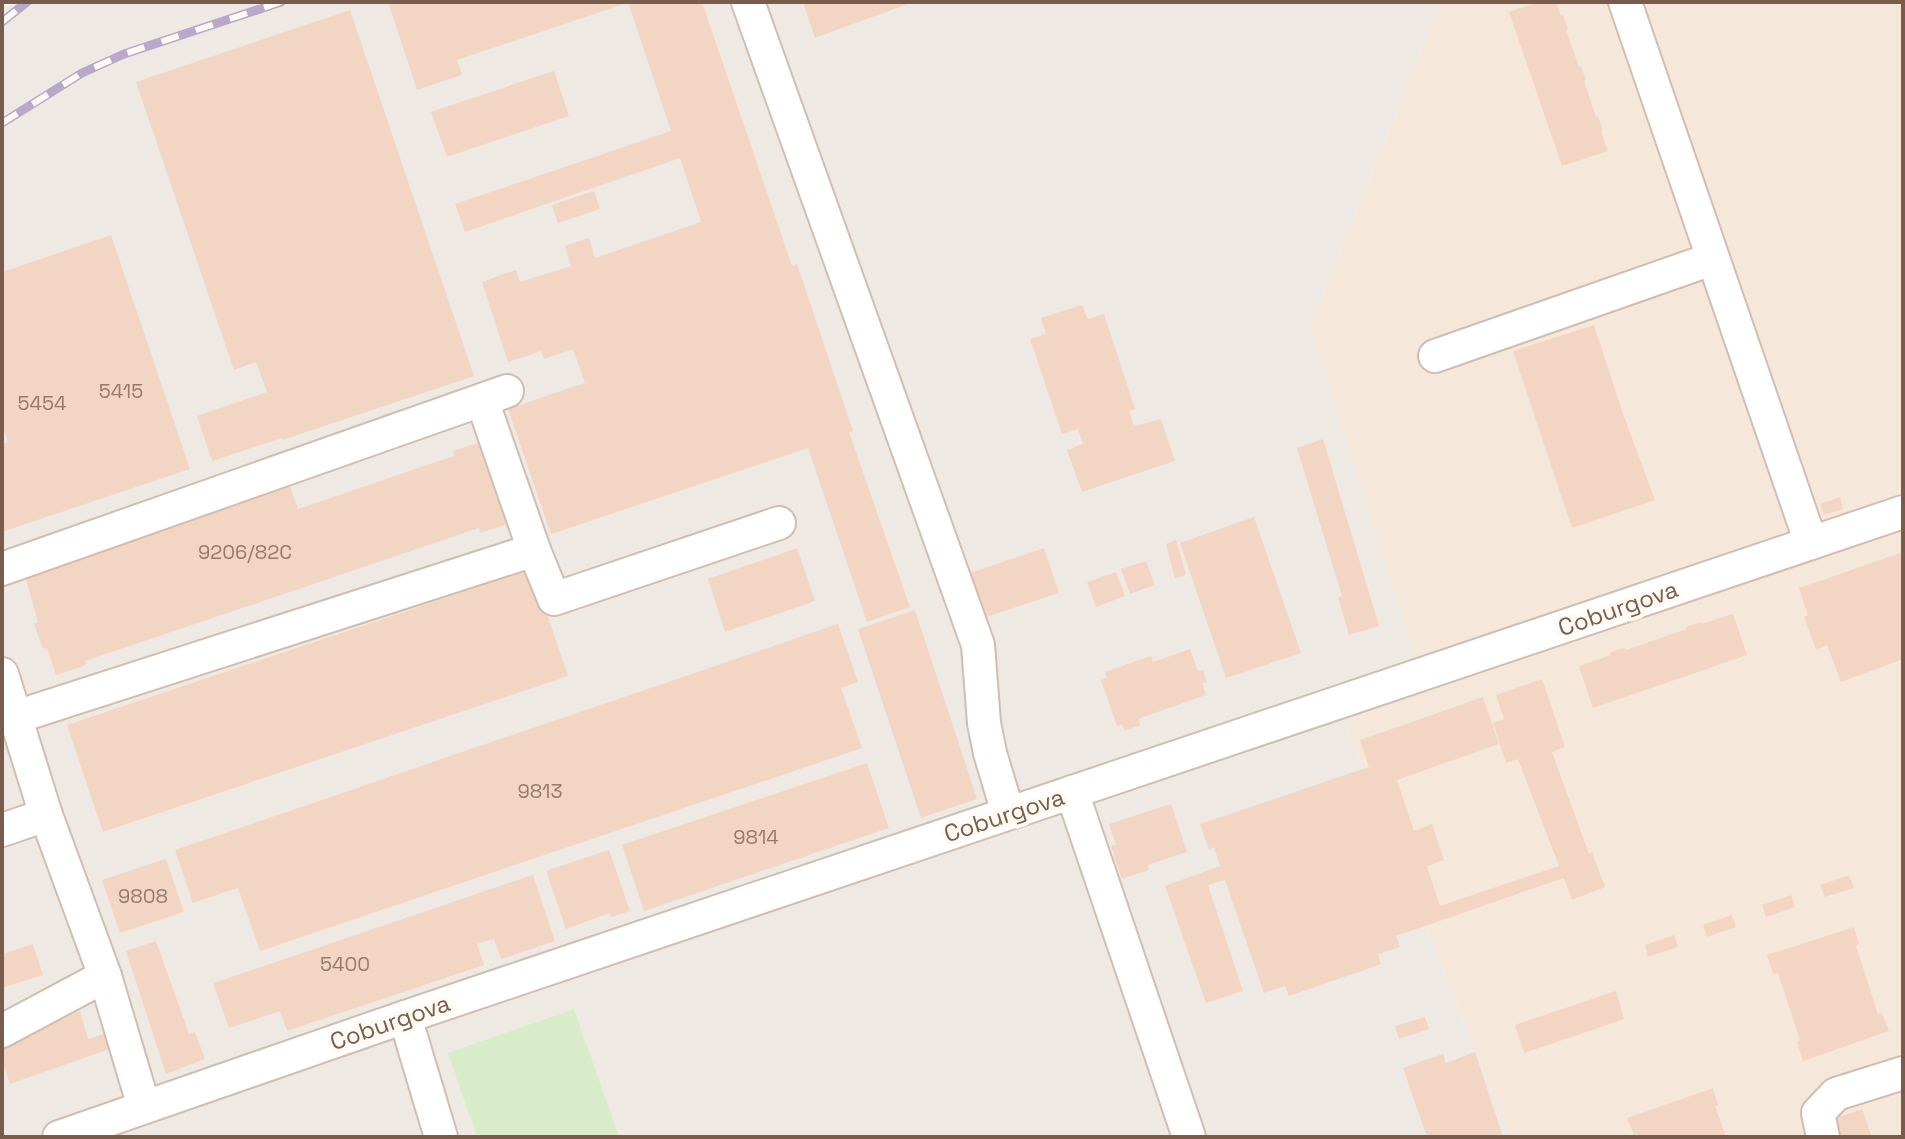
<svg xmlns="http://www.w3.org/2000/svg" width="1905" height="1139" font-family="'Space Grotesk',sans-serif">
	<rect width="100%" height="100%" fill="#fdf6ec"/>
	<polygon fill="#f5e8da" points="1441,2 1903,2 1903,1137 1510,1137 1347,728 1310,327"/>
	<polygon fill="#efe9e4" points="24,2 1441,2 1310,327 1415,656 1347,728 1510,1137 2,1137 2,7"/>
	<polygon fill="#d8ecc9" points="574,1009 619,1137 477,1137 448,1053"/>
	<g fill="#f3d5c3">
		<polygon points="388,2 627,2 627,3 457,60 462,75 417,90"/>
		<polygon points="628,2 702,2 792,266 797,264 853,431 849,432 910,607 867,622 808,448 551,534 508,409 585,383 573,349 544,359 541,351 508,362 482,282 516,270 520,282 571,266 565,246 589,238 595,258 701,222 680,158 465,232 455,204 671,131"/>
		<polygon points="803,2 913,2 815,38"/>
		<polygon points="1537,2 1556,2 1561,16 1563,15 1568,29 1566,30 1579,67 1581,66 1586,80 1584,81 1596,117 1598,116 1603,131 1601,131 1608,151 1562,166 1509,12"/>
		<polygon points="350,10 474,376 282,440 282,438 212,461 197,416 267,392 256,362 234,370 136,82"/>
		<polygon points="554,71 569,116 447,157 431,112"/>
		<polygon points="594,191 600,209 558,223 552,205"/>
		<polygon points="111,235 190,469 2,532 2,444 8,442 2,425 2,272"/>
		<polygon points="1082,305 1088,319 1104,314 1135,409 1129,411 1134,426 1161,419 1175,461 1082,492 1067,450 1083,444 1078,429 1062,434 1030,339 1046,334 1041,318"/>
		<polygon points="1594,325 1622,411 1655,500 1572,528 1513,351"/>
		<polygon points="1323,439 1379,626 1349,635 1338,597 1342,596 1297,448"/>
		<polygon points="484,441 511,523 480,533 479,528 85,661 86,665 56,675 47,648 43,649 34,624 38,622 24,572 289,483 298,509 454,456 453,451"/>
		<polygon points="1840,497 1843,509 1824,515 1820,504"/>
		<polygon points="1254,517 1301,653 1226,678 1180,543"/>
		<polygon points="1176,540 1186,575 1175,578 1166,544"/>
		<polygon points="797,548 815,601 725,632 708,579"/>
		<polygon points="1044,548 1059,593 983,618 967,574"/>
		<polygon points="1903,552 1903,659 1841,682 1827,645 1816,650 1804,617 1808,615 1799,588"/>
		<polygon points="1146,561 1155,585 1130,594 1121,569"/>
		<polygon points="532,569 568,676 103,832 67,725"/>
		<polygon points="1116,572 1125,596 1096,607 1087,582"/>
		<polygon points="915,610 977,799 921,818 858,629"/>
		<polygon points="1733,614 1747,655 1593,708 1579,666 1611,655 1610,652 1625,648 1626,650 1687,629 1686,627 1701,622 1702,624"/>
		<polygon points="838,624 858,682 841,688 862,748 260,951 238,888 193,903 175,850"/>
		<polygon points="1190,649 1198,671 1203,670 1207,682 1202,683 1206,695 1138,719 1140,725 1124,731 1122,724 1117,726 1101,680 1107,678 1105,672 1151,656 1153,662"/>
		<polygon points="1542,679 1565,747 1552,752 1589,854 1592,852 1605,887 1572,900 1564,878 1396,936 1400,947 1378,954 1381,964 1289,996 1285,986 1264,993 1225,880 1208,885 1243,991 1206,1003 1165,886 1220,866 1214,847 1209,850 1200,824 1369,767 1360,740 1483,697 1499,744 1397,780 1414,831 1432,824 1444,860 1427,866 1440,906 1559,866 1518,759 1506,763 1493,723 1504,719 1496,695"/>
		<polygon points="867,763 889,828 644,911 622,845"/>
		<polygon points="1171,804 1187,852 1148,865 1149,870 1122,879 1111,846 1116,845 1109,824"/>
		<polygon points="609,850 630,911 611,917 610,913 566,929 546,871"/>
		<polygon points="166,859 184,912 120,933 102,880"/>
		<polygon points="533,875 555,941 501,959 494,939 477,944 484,965 287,1031 280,1011 229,1028 213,983"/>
		<polygon points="1849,875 1854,888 1825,897 1820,885"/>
		<polygon points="1791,895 1795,907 1766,917 1762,905"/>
		<polygon points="1732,915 1736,927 1707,937 1703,925"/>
		<polygon points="1854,927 1859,944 1856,946 1878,1014 1882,1013 1889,1031 1803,1061 1797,1042 1800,1040 1778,973 1773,974 1767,955"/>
		<polygon points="1674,935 1678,947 1648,957 1645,945"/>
		<polygon points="156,941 189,1034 195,1032 205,1059 166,1074 126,951"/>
		<polygon points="33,944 43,975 2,988 2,954"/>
		<polygon points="1616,991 1624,1019 1524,1053 1515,1025"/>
		<polygon points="80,1011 88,1039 107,1033 112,1048 10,1084 2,1060 2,1038"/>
		<polygon points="1425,1017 1429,1029 1399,1039 1395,1026"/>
		<polygon points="1475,1052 1503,1137 1427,1137 1403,1068 1443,1054 1446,1063"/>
		<polygon points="1713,1088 1718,1105 1715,1106 1726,1137 1639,1137 1637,1133 1634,1135 1627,1118"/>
		<polygon points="1862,1109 1872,1137 1840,1137 1834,1119"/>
	</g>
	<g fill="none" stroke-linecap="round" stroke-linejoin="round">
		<g stroke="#d1beb0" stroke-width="36">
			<g id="minor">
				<polyline points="748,2 978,645 984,723 990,753 1008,813"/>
				<polyline points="1625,2 1811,543"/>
				<polyline points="1435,356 1712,259"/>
				<polyline points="482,400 534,550"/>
				<polyline points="2,569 507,391"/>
				<polyline points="2,674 46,815 105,976 144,1107"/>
				<polyline points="16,717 534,550 554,599 779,523"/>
				<polyline points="1072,792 1189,1137"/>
				<polyline points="2,830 46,815"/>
				<polyline points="405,1017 441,1137"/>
				<polyline points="2,1031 105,976"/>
				<polyline points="59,1137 405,1017 1903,512"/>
				<polyline points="1823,1137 1818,1113 1836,1094 1903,1073"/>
			</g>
		</g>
		<use href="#minor" stroke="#fff" stroke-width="32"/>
		<g stroke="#b9a8c9" stroke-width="9">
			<g id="rail">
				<polyline points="2,22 27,2"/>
				<polyline points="2,123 82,73 124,54 281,2"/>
			</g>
		</g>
		<use href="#rail" stroke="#fffaf3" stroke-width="6" stroke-dasharray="18" stroke-linecap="butt"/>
	</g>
	<g text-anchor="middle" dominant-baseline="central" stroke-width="8" stroke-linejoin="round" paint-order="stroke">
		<g font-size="20" fill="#987a6a">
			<text x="121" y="391">5415</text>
			<text x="42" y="403">5454</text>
			<text x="245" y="552">9206/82C</text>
			<text x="540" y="791">9813</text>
			<text x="756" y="837">9814</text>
			<text x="143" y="896">9808</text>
			<text x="345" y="964">5400</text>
		</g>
		<g font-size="24" fill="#7a5c4d" stroke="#fffaf3">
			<text transform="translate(1618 608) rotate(-19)">Coburgova</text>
			<text transform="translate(1004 815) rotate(-18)">Coburgova</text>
			<text transform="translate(390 1022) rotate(-19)">Coburgova</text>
		</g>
	</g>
	<rect width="1905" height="1139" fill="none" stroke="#7a5c4d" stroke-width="8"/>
</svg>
